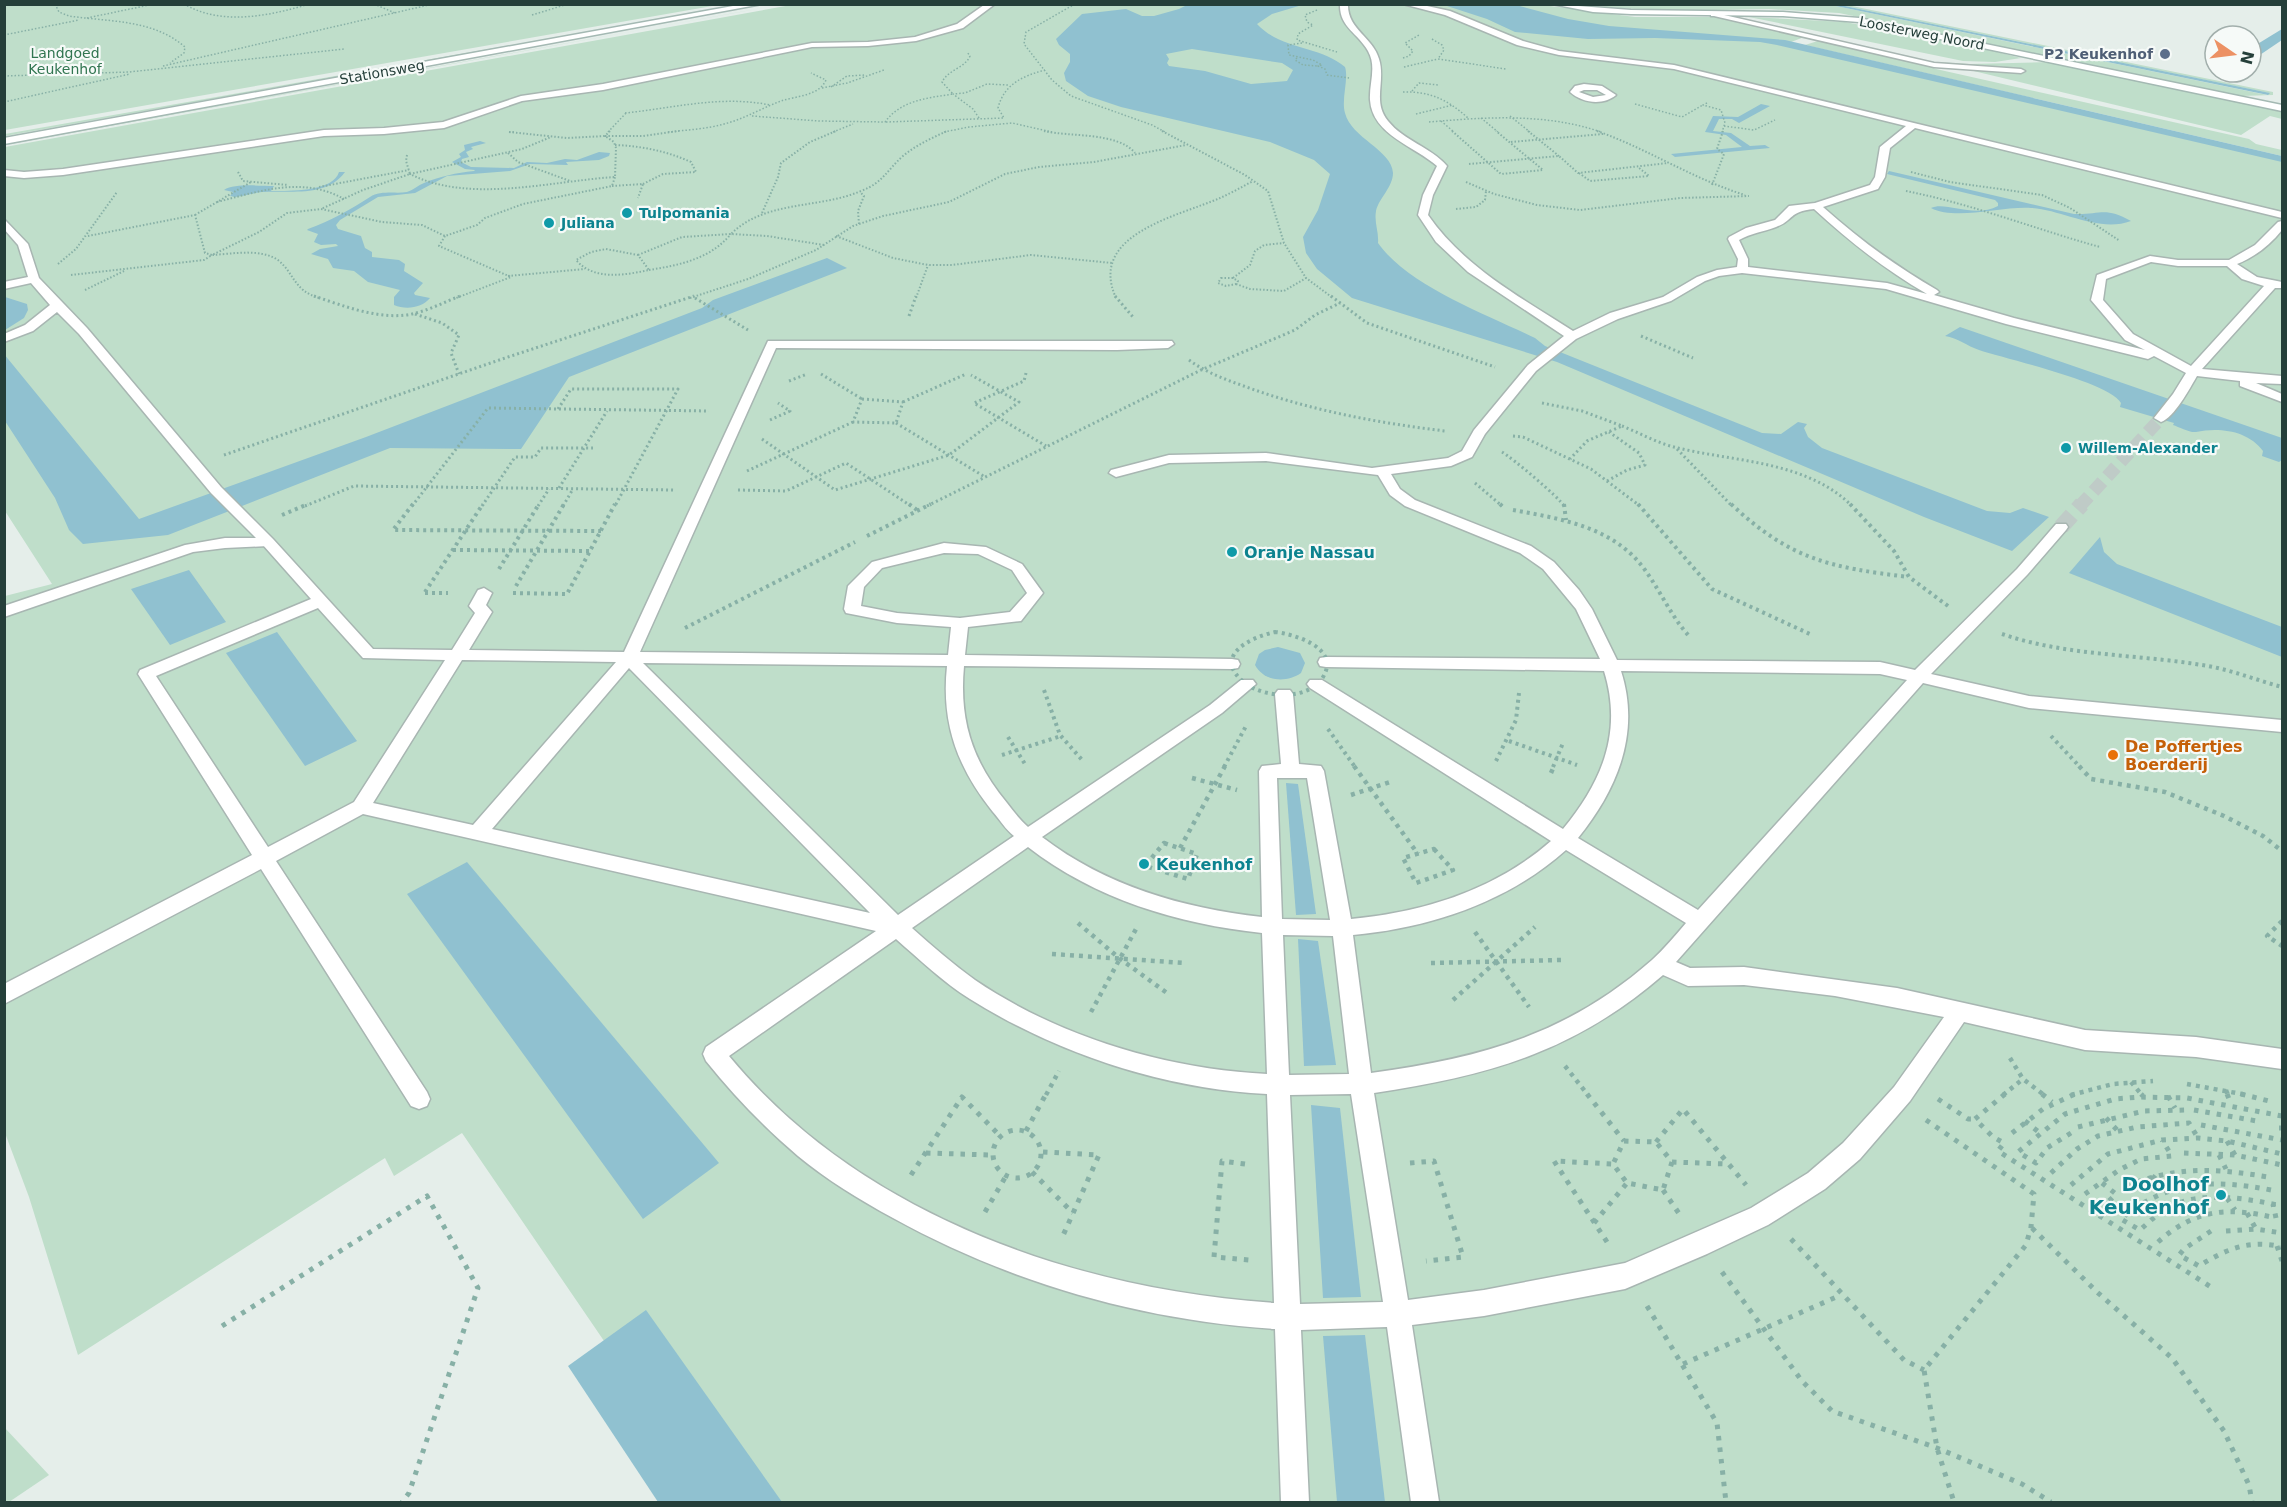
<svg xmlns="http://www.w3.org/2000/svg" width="2287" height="1507" font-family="'DejaVu Sans',sans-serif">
	<rect width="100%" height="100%" fill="#e5eeea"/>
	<g fill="#bfdeca">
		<polygon points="5,4 718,4 718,5 5,130"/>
		<polygon points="1535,4 1635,17 1724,17 1807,36 1791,42 1772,39 2282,158 2282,1502 714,1502 462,1133 394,1176 385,1158 78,1355 29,1197 5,1133 5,596 52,584 5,511 5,147 791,5"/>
		<polygon points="779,5 734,13 5,145 6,144"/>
		<polygon points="1578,5 1831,5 2267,95 2269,93 1840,5 1847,5 2273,92 2273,95 2241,96 1839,13 1769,9 1662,11"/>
		<polygon points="711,10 5,136 5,134"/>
		<polygon points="1749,17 1845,22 1977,47 2021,58 1995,62 1963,61"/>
		<polygon points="1821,40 1906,57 1936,69 2249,139 2256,144 2282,150 2282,156 1805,45"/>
		<polygon points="1936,62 1969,64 2050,62 2282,112 2282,119 2270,116 2241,135"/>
		<polygon points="4,1427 49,1475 9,1502 5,1502"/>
	</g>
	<g fill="#90c1d0" fill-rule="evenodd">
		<path d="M1187 5H1302L1272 14 1257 24C1281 50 1319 45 1345 67 1349 79 1341 99 1345 113 1351 138 1392 150 1393 173 1393 187 1379 198 1376 211 1374 223 1379 232 1378 243 1408 286 1488 315 1535 338L1545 346 1762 433 1781 434 1798 422 1807 424 1804 428 1808 437 1822 448 1987 511 2010 513 2023 508 2049 517 2012 551 1924 517 1557 362 1352 298 1317 269 1306 253 1303 237 1318 210 1330 174 1314 160 1270 142 1121 107 1088 96 1066 81 1064 73 1070 62V54L1059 45 1056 39 1082 14 1126 9 1142 16H1154L1179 9ZM1192 49 1282 63 1293 70 1287 81 1251 84 1205 71 1169 66 1167 63 1169 59 1166 54Z"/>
		<polygon points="1444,5 1516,5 1568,19 1609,26 1785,40 2282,156 2282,162 1777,45 1760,42 1655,38 1588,39 1515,32 1487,19"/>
		<polygon points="1831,5 1840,5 2270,93 2268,95"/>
		<polygon points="2282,29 2282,40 2251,61 2251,48"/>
		<polygon points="1761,104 1770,106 1739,123 1732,119 1719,119 1713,131 1731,133 1750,146 1765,145 1770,148 1675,157 1671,154 1742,147 1726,135 1705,132 1713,116 1738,117"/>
		<path d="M480 141 486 143 471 147 473 149 466 152 469 157 462 159 461 162 471 167 514 168 527 162 547 163 565 159 577 160 599 152 610 153 609 156 599 160 566 162 568 165 530 164 510 171 447 176 415 193 378 197 340 220 336 225 338 229 361 236 365 248 372 252V257L399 260 405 264 404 271 423 283 414 293 415 295 430 298C422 308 406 310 394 305V297L400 290 368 282 354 271 333 268 328 259 311 254 320 249 338 246 336 244 321 245 314 242 318 234 307 230 308 229C331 221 351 209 370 197 381 190 396 194 407 192 414 190 418 185 424 183 441 176 456 173 474 171L475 170 465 169 452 162 461 157 459 154 465 150 464 145Z"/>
		<path d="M1889 171 2074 214C2100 215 2105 206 2131 221 2099 233 2063 210 2031 208 2002 206 1956 221 1931 208 1946 201 1974 219 1998 206V203L1995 200 1887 174Z"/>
		<path d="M339 172H345C326 198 291 190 262 192 253 193 244 196 235 197L230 196 233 192 224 190C235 183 260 186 274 186L271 191C289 191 333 192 339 172Z"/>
		<polygon points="827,258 847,268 569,377 521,449 390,448 168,535 83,544 69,530 55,498 5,421 4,354 139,519 366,437 702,308 713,300"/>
		<polygon points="5,297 27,304 28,310 24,318 5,330"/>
		<path d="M1960 327 2282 438V460L2279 462 2262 456 2263 451C2248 430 2218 427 2196 432 2190 433 2179 427 2173 425L2174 423 2120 407 2121 403C2109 382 2006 359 1979 350 1967 346 1958 338 1945 336Z"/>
		<polygon points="2100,537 2104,552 2117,564 2282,627 2282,657 2069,573"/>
		<polygon points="189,570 226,622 170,645 131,589"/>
		<polygon points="277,632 357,741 305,766 226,653"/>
		<path d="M1278 647 1300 653 1305 663 1301 673C1287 683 1264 682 1255 665L1259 654 1265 650Z"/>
		<polygon points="1286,783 1298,784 1316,914 1296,915"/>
		<polygon points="467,862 719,1163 643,1219 407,894"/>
		<polygon points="1298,939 1318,941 1336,1065 1304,1066"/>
		<polygon points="1311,1105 1340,1108 1361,1297 1323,1298"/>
		<polygon points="646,1310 782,1502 658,1502 568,1366"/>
		<polygon points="1365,1335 1385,1502 1337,1502 1323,1336"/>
	</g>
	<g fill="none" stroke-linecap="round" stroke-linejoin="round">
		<polyline stroke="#bfcbc7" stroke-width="13" stroke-dasharray="13 7" stroke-linecap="butt" points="2080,506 2161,418"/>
		<polyline stroke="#bfcbc7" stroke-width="16" stroke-dasharray="16 8" stroke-linecap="butt" points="2061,527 2082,504"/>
		<g stroke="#a8b6b2" stroke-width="3">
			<g id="lane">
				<polygon points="1711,12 1934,63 2021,69 2025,71 2021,73 1934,67 1714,16 1711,16"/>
				<polygon points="225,538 268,538 275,542 268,546 225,548 193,552 4,617 4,606 185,545"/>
			</g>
		</g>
		<g stroke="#a8b6b2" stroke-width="3">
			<g id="street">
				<polygon points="995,4 963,28 916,41 868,46 812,47 603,90 522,101 444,128 384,134 324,136 63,175 24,178 4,176 4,170 24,172 63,169 324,130 384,128 443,122 521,96 603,84 812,43 868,42 915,37 957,24 984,5"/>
				<path d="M1340 4H1348C1347 29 1373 37 1379 59 1386 81 1372 102 1388 121 1404 141 1431 147 1447 166L1433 195 1428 215C1464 267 1520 297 1573 331L1610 313 1663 297 1697 277 1717 270 1737 267 1738 259 1728 239 1729 237 1746 228 1775 220 1789 206 1815 203 1870 185 1875 177 1880 147 1906 126 1674 69 1559 55 1517 45 1445 15 1403 4H1418L1450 11 1523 41 1559 51 1674 65 2282 212V218L1915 128 1890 148 1885 177 1878 189 1823 207C1860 240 1894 265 1937 290L1939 292 1934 295 2014 318 2145 350 2125 340 2091 300 2097 275 2150 256 2178 260H2229L2255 245 2278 222 2282 221V230C2270 245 2255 257 2237 264L2257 277 2282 282V288H2275L2202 369 2282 376V384L2256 383 2282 394V402L2240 386V381L2197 376C2190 388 2174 418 2161 422L2154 418 2173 394 2186 373 2154 356 2148 359 2006 324 1886 289 1742 273 1719 276 1705 281 1671 301 1618 319 1576 339 1536 371 1485 434 1472 457 1451 466 1391 474 1400 489 1415 500 1531 546 1554 562 1579 590 1592 609 1617 660 1880 662 1915 670 2017 569 2056 524H2066L2068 527 2066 530 2027 575 1931 674 2029 696 2282 720V732L2029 708 1923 683 1676 962 1690 968 1744 967 1897 988 2085 1030 2196 1037 2282 1049V1069L2196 1057 2085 1050 1964 1022 1910 1101 1860 1159 1825 1189 1768 1225 1707 1254 1625 1289 1484 1316 1412 1325 1439 1502H1411L1387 1327 1301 1330 1309 1502H1281L1275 1329C1141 1320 1011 1283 893 1218 860 1200 827 1180 798 1156 764 1127 734 1096 706 1061L703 1054 706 1047 876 931 363 814 276 861 427 1092 430 1099 427 1106 419 1109 411 1106 261 869 4 1004V984L252 855 138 674 140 670 311 599 263 545 211 493 79 334 57 312 33 331 4 342V334L25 325 50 305 31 283 4 289V282L28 277 18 245 4 229V219L28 244 39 278 87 328 221 487 273 539 373 649 452 650 475 613 469 606 478 590 484 588 492 593 486 605 492 612 469 650 624 652 768 341H1172L1174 344 1168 348 1117 350 776 348 640 652 948 655 951 627 897 623 846 613 844 609 848 586 872 562 944 543 986 547 1022 564 1043 593 1021 621 968 627 965 655 1232 659 1238 660 1240 664 1238 668 1232 669 964 666C959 720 972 761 1007 803 1013 811 1020 820 1028 827L1210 705 1241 680H1253L1256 684 1222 713 1042 837C1106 886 1182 908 1262 917L1259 771 1262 766 1281 764 1275 694 1278 690H1290L1293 694 1299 764 1321 766 1324 771 1351 919C1424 912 1495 890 1551 841L1310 688 1307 684 1310 680H1322L1563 829C1602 782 1623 732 1604 671L1326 667 1320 666 1318 662 1320 658 1326 657 1600 659 1576 609 1543 569 1520 553 1405 506 1390 495 1378 475 1266 461 1169 463 1116 477 1109 473 1111 470 1169 455 1266 453 1372 468 1448 458 1462 451 1474 430 1528 365 1564 336 1468 272 1436 242 1418 215 1423 195 1437 166C1416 147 1372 135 1370 100 1369 83 1377 67 1368 51 1358 33 1339 27 1340 4ZM1814 209C1850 242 1884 269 1927 294L1887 283 1748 267V259L1739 240C1751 233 1763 232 1776 227 1795 220 1787 212 1814 209ZM2151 262 2178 266H2227L2242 279 2264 286 2191 366 2133 334 2103 300 2106 279ZM944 553 978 554 1012 570 1027 593 1010 612 960 618 897 613 861 606 864 587 882 568ZM318 608 363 658 445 660 354 802 268 847 156 676ZM462 660 616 662 473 825 373 803ZM643 663 947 666C941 723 957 767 993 812 1000 820 1006 830 1014 836L898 915ZM629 668 870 913 492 829ZM1621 671 1880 674 1907 680 1698 910 1578 838C1617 790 1641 733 1621 671ZM1277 778H1307L1330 920 1282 919ZM1028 847C1095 899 1178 924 1262 933L1267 1074C1166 1069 1059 1037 975 980 953 964 932 946 912 928ZM1566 850 1686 923C1675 936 1664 949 1652 960 1567 1035 1480 1058 1371 1073L1353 935C1430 928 1508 902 1566 850ZM1283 935 1333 936 1349 1074 1289 1075ZM896 939C920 960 943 982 970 999 1058 1054 1164 1089 1267 1094L1274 1303C1074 1289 860 1215 729 1056ZM1663 975 1688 986 1744 985 1835 996 1944 1017 1894 1087 1843 1143 1808 1173 1751 1208 1625 1263 1484 1290 1408 1300 1374 1093C1488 1076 1574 1052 1663 975ZM1351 1094 1383 1302 1300 1304 1290 1095Z"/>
				<path d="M1584 84 1602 86 1616 95C1603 106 1582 103 1570 92L1575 86ZM1584 90H1597L1606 95 1593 97 1579 92Z"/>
			</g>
		</g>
		<g stroke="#a4b9b3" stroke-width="3">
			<g id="secondary">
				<polygon points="744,4 762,4 4,144 4,138"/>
				<polygon points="1552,4 1631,10 1783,12 1859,18 2282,105 2282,111 1859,22 1783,16 1631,14 1593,12"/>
			</g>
		</g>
		<g stroke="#87b0a6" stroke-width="1.5" stroke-dasharray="1.5 2" stroke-linecap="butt">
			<path d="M55 4 59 12 69 16C109 22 153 19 185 47L184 53 170 63"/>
			<path d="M184 4C221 26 270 16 309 4"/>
			<polyline points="374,4 395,13"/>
			<polyline points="1075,4 1026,32 1024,44 1052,80 1071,96 1152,125 1165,132"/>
			<polyline points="1317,10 1305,15 1307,22 1313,25 1298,34 1297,40 1337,52"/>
			<polyline points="532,15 568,4"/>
			<polyline points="87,18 154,4"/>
			<polyline points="4,35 79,20"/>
			<polyline points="1432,39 1442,45 1444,50 1438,59 1506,69"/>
			<polyline points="1302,43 1288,45 1289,55 1313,60 1322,65 1318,66 1325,69 1327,75 1349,78"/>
			<polyline points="1297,58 1295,60 1303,65 1318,66"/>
			<polyline points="1403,58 1409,56 1413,51 1405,43 1419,35"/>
			<polyline points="163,66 433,4"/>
			<polyline points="1404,67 1438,59"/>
			<polyline points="4,76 129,72 344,49"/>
			<polyline points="831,87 847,76 865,75"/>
			<polyline points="822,88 847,83 884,70"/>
			<polyline points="1412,91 1419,83 1438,85"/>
			<path d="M1403 92C1430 91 1448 100 1468 118"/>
			<polyline points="4,102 130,74"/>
			<polyline points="1707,103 1703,105 1721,110 1725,123 1722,132"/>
			<polyline points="1635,104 1682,117 1703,105"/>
			<path d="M625 113C674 108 721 95 770 105"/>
			<polyline points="1416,114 1453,105"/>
			<path d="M752 116 819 121 885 122C901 100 928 98 953 94L942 82C949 69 965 68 970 56L967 52"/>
			<polyline points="1510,116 1530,132"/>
			<polyline points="979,118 973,109 953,94 965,93 987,84 1009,85"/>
			<polyline points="1481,118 1498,132"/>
			<polyline points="1441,121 1454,132"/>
			<path d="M886 122 1004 118 998 108C1004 84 1023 76 1045 70"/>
			<path d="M1429 122C1486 117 1546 113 1601 132"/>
			<polyline points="1724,126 1754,130 1775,120"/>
			<polyline points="509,132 514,132"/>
			<polyline points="608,132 627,112"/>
			<path d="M668 132C687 130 707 129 724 124 744 119 762 108 781 101 796 96 819 96 826 80L811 73"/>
			<polyline points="833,132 853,124"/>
			<polyline points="944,132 969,127 1012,123 1052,132"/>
		</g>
		<g stroke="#87b0a6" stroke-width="2" stroke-dasharray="1.5 2" stroke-linecap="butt">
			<polyline points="610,131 605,136 643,136 679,131"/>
			<path d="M1044 131C1070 137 1118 132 1135 153"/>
			<polyline points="1162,131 1245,175 1268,191 1284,243 1306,278 1333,298"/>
			<polyline points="1452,131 1501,174 1543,170 1496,131"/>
			<polyline points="1528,131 1559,156"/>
			<path d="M1597 131C1648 149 1693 179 1745 195"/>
			<path d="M509 132 567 138 605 136 614 142 616 148 615 177C551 181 469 204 410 174L522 149 551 137"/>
			<polyline points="1511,142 1603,134"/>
			<path d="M615 145C642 146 666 151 691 162L696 172 663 174 643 184"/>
			<polyline points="508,153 518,162 570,181"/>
			<polyline points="407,155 406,161 410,174 363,190 321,209 382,222 422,225 445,236 477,225 485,218 523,204 612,186 615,177"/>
			<polyline points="1469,164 1559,156 1578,173 1668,163"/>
			<polyline points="238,172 243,181 288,185"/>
			<polyline points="1911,172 1950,182 2042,195 2070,208 2120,241"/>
			<polyline points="1579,173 1590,181 1649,176 1638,167"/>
			<polyline points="1466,182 1494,194 1537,205 1580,210 1680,198 1749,196"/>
			<polyline points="1712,185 1724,154 1717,149 1723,131"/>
			<polyline points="612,186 643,184 638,198"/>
			<polyline points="319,187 409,170"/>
			<path d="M1906 191C1972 204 2035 229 2100 247"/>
			<path d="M217 202C260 191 303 176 344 199"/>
			<polyline points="1456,209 1476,207 1485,200 1486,191"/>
			<polyline points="762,213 778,177 781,163 810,142 836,131"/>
			<polyline points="195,215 251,182"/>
			<polyline points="859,224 858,211 864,196 860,192"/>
			<polyline points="445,236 439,246 511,277 456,298"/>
			<polyline points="836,236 893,258 928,265 952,265 1031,255 1112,263"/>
			<path d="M824 245 767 236 731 234C765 200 819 209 861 191 884 182 886 171 903 156 916 145 932 138 947 131"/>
			<path d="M606 249 638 255 649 270C625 275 594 281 576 260L591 252Z"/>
			<polyline points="638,255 682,237 731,234"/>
			<polyline points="58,264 76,249 117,192"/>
			<path d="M649 270C680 265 710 259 731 234"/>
			<polyline points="71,275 204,260 212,255 205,253 195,215 88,236"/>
			<polyline points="508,276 585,269"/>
			<polygon points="1221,278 1233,278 1238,281 1236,284 1226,286 1218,283"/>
			<polyline points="1233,278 1250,265 1255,251 1264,245 1284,243"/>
			<polyline points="1236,284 1250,289 1284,291 1306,278"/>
			<polyline points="85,290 124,271"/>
			<path d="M319 298C293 290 295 274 278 260 260 248 232 254 212 255L259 232 287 213 321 209"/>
			<polyline points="690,298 748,279 816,250 853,226 883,216 949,202 1005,174 1039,167 1094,162 1186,145"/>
			<polyline points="916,298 928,265"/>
			<path d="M1116 298C1087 234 1179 216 1220 198 1231 193 1242 187 1253 181"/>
		</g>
		<g stroke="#87b0a6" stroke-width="3" stroke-dasharray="2 3" stroke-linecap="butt">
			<path d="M314 296C344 306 383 322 416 313 431 309 445 302 460 296"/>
			<polyline points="1115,296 1133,317"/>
			<polyline points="1331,296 1367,323 1495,367"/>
			<polyline points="695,298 748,330"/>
			<polyline points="415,314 442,323 459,335 451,353 459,374"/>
			<polyline points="909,316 916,296"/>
			<polyline points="1641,336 1693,358"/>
			<path d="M1189 360C1208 374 1230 381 1252 389 1314 411 1379 423 1445 431"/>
			<polyline points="1026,373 1024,381 974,403 1046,446"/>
			<polyline points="821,374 862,399"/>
			<polyline points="789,381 807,374"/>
			<polygon points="862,399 903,402 896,423 853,422"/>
			<polyline points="903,402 966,374"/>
			<polyline points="1542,403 1582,411 1622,426 1587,441 1570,459"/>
			<polyline points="558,409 571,389 678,389 615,506"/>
			<polyline points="770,420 790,411 778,403"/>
			<polyline points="896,423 985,477"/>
			<path d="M1622 426C1640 433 1659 444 1678 448 1736 462 1807 461 1852 506"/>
			<polyline points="1513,436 1523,437 1591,469 1640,506"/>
			<polyline points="762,439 835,490 949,455 1019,402 971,375"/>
			<polyline points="1677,449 1732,506"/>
			<path d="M1502 452C1511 457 1560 498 1564 506"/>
			<polyline points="224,455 505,358 694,296"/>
			<polyline points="747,471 853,422"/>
			<polyline points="1607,481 1627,470 1645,465 1639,453 1609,432"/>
			<polyline points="1475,483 1502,506"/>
			<polyline points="559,488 607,411"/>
			<polyline points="738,490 786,491 846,463 911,506"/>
			<polyline points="305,506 354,486 674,490"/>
			<polyline points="412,506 488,408 709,411"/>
			<polyline points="482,506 515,457 535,457 541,448 593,448"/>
			<polyline points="538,506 549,489"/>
			<polyline points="563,506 573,489"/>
			<polyline points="927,506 1201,370 1295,330 1315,315 1340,303"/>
		</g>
		<g stroke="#87b0a6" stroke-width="4" stroke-dasharray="3 4" stroke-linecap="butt">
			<polyline points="413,504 393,530 601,531"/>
			<polyline points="909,504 917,510"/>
			<polyline points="1500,504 1503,507"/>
			<polyline points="1564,504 1566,520"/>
			<polyline points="1638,504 1712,589 1812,635"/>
			<path d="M1731 504C1791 560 1829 567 1908 577"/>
			<polyline points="1850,504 1894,551 1909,577 1948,606"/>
			<path d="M1513 510C1562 519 1614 527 1645 570 1661 592 1671 616 1689 636"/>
			<polyline points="282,515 308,504"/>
			<polyline points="867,536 931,504"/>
			<polyline points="453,550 590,551"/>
			<polyline points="499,569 539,504"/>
			<polyline points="516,586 564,504"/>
			<polyline points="425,592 483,504"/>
			<polyline points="425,593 448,593"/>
			<polyline points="513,593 567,594 615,504"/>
			<polyline points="685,628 855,542"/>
			<path d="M1275 632C1294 634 1341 648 1323 677 1308 701 1266 698 1246 684 1211 657 1248 638 1275 632Z"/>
			<path d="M2002 634C2066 656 2135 654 2202 665 2229 669 2256 680 2282 687"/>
			<polyline points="1044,690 1060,735 1083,761"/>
			<polyline points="1328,729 1355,767"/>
			<polyline points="2051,736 2080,767"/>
			<polyline points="1008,737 1025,764"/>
			<polyline points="1509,741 1577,765"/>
			<polyline points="1002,755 1061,736"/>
			<polyline points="1496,761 1516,720 1519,693"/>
			<polyline points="1224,767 1246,726"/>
			<polyline points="1553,767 1563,743"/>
		</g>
		<g stroke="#87b0a6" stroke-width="4.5" stroke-dasharray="4 5" stroke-linecap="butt">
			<polyline points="1354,766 1418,854"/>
			<polyline points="2079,766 2091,779 2165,792 2224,816 2263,836 2282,851"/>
			<polyline points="1551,773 1554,766"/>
			<polyline points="1192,778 1237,790"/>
			<polyline points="1351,795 1393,781"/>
			<polygon points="1164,843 1197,854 1188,879 1145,866"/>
			<polyline points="1180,848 1225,766"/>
			<polygon points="1434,849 1453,870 1416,883 1403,858"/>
			<polyline points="2282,921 2267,936 2282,946"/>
			<polyline points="1078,923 1119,958 1167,993"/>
			<polyline points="1475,932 1529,1007"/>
			<polyline points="1052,954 1185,963"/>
			<polyline points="1431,963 1562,960"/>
			<polyline points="1453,1000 1535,927"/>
			<polyline points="1091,1012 1136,929"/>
			<polyline points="2010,1058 2023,1079 2044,1095"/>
			<polyline points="1565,1066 1588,1095"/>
			<polyline points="2131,1082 2142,1095"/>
			<polyline points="2187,1084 2247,1095"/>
			<polyline points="2226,1090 2228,1095"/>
			<polyline points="1046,1095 1059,1071"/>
			<polyline points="2003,1095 2023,1079"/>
			<polyline points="2071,1095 2113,1084 2153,1081"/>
		</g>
		<g stroke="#87b0a6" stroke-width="5" stroke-dasharray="4.5 7" stroke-linecap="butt">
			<polyline points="1587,1094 1624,1141"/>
			<polyline points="2005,1094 1975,1119 1993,1137 2004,1143 1998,1151 2211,1287"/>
			<polyline points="2042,1094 2052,1102"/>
			<polyline points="2141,1094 2143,1096"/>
			<polyline points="2227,1094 2231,1104"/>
			<polyline points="2241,1094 2273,1102"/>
			<polyline points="2168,1096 2175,1108"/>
			<polyline points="1938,1099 1968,1119 1975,1119"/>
			<polyline points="2194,1110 2257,1121"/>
			<polyline points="2106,1118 2118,1131"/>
			<polyline points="1926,1120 2034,1194 2031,1227 2026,1245 1924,1370 1937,1448 1954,1502"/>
			<polyline points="2025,1121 2040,1133"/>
			<polyline points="2201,1125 2282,1140"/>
			<polyline points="2078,1127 2144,1111 2185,1110"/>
			<polyline points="2279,1128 2282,1128"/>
			<circle cx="1017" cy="1154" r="24"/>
			<polyline points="1026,1131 1046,1094"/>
			<polyline points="2012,1133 2043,1109 2075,1094"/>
			<polyline points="2071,1133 2047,1148 2036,1163 2018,1152 2065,1114 2115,1099 2139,1097 2187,1098 2282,1116"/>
			<polygon points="1624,1141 1656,1142 1672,1162 1663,1190 1627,1183 1613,1164"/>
			<polyline points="2227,1141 2235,1155"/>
			<polyline points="1656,1142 1683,1109 1746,1185"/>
			<polyline points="1043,1152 1099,1155 1061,1240"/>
			<polyline points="926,1153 992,1155"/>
			<polyline points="2184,1153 2235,1155 2282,1165"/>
			<polyline points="2219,1155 2226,1169"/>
			<polyline points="1672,1162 1728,1164"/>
			<polyline points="1410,1163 1434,1161 1463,1257 1426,1261"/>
			<polyline points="1245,1164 1222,1161 1214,1257 1249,1260"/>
			<polyline points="1032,1172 1073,1213"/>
			<polyline points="2051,1173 2077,1149 2098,1136 2137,1127 2189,1123 2198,1138"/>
			<polyline points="911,1175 962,1097 1001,1137"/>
			<polyline points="2152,1176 2167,1188"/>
			<polyline points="2102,1183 2116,1194 2104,1206"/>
			<polyline points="2071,1185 2108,1154 2162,1140 2198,1138 2227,1141 2282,1154"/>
			<path d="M2126 1186C2177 1166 2215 1168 2268 1177"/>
			<polyline points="1663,1190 1680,1215"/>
			<path d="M2271 1190C2214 1179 2167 1180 2121 1219L2140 1230C2147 1224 2154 1217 2162 1211 2195 1189 2245 1198 2282 1206"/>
			<polyline points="2085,1194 2119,1170 2141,1159 2172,1156 2162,1140"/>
			<polyline points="2227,1198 2235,1210"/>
			<polyline points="985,1212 1006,1176"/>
			<polyline points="2247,1213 2256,1229"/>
			<polyline points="1594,1223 1627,1183"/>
			<polyline points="2032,1228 2097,1292 2172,1358 2224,1431 2249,1485 2252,1502"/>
			<path d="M2211 1231 2184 1249 2179 1255 2199 1266C2226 1249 2250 1239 2282 1247"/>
			<polyline points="2226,1231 2256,1229 2282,1233"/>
			<polyline points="1791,1239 1904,1360 1924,1370"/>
			<polyline points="1607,1242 1554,1161 1613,1164"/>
			<path d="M2158 1242C2196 1208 2229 1207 2276 1218L2273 1204"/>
			<polyline points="2277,1246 2282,1261"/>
			<polyline points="1722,1272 1802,1381 1832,1411 1937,1448 2022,1484 2051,1502"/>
			<polyline points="1647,1306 1717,1423 1726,1502"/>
			<polyline points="222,1326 427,1196 478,1288 409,1493 402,1502"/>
			<polyline points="1683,1364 1841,1295"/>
		</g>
		<use href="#lane" fill="#fff" fill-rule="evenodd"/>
		<use href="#street" fill="#fff" fill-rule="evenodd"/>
		<use href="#secondary" fill="#fff" fill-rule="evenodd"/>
	</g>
	<circle fill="#5c6f8a" stroke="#f6faf8" stroke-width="2" cx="2165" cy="54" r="6"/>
	<g fill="#0f9aa8" stroke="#f6faf8" stroke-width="2">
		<circle cx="627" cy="213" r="6"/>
		<circle cx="549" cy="223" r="6"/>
		<circle cx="2066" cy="448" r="6"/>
		<circle cx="1232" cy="552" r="6"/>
		<circle cx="1144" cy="864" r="6"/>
		<circle cx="2221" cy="1195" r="6"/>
	</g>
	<circle fill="#e8710a" stroke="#f6faf8" stroke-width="2" cx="2113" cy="755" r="6"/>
	<g text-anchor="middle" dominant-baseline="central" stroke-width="4.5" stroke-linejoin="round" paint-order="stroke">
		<g font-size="14" fill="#253f3a" stroke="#f6faf8">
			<text transform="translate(1922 33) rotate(11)">Loosterweg Noord</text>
			<text transform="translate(382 72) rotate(-10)">Stationsweg</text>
		</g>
		<g font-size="14" fill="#307550" stroke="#f6faf8">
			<text x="65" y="53">Landgoed<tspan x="65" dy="16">Keukenhof</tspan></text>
		</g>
		<g font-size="14" font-weight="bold" fill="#4e5e75" stroke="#f6faf8" text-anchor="end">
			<text x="2153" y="54">P2 Keukenhof</text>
		</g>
		<g font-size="14" font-weight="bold" fill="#0d838f" stroke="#f6faf8" text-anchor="start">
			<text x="639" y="213">Tulpomania</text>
			<text x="561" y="223">Juliana</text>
			<text x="2078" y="448">Willem-Alexander</text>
		</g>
		<g font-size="16" font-weight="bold" fill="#0d838f" stroke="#f6faf8" text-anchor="start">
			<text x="1244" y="552">Oranje Nassau</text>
			<text x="1156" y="864">Keukenhof</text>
		</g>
		<g font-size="16" font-weight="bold" fill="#c56008" stroke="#f6faf8" text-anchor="start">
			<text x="2125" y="746">De Poffertjes<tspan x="2125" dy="18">Boerderij</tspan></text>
		</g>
		<g font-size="20" font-weight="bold" fill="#0d838f" stroke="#f6faf8" text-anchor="end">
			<text x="2209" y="1184">Doolhof<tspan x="2209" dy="23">Keukenhof</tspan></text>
		</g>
	</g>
	<rect width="2287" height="1507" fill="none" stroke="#253f3a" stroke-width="12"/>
	<g transform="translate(2233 54) rotate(104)"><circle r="28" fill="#f6faf8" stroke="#a2afac" stroke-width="1.5"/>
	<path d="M0-4.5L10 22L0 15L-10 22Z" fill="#ec9164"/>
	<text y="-9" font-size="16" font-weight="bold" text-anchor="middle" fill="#253f3a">N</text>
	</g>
</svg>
